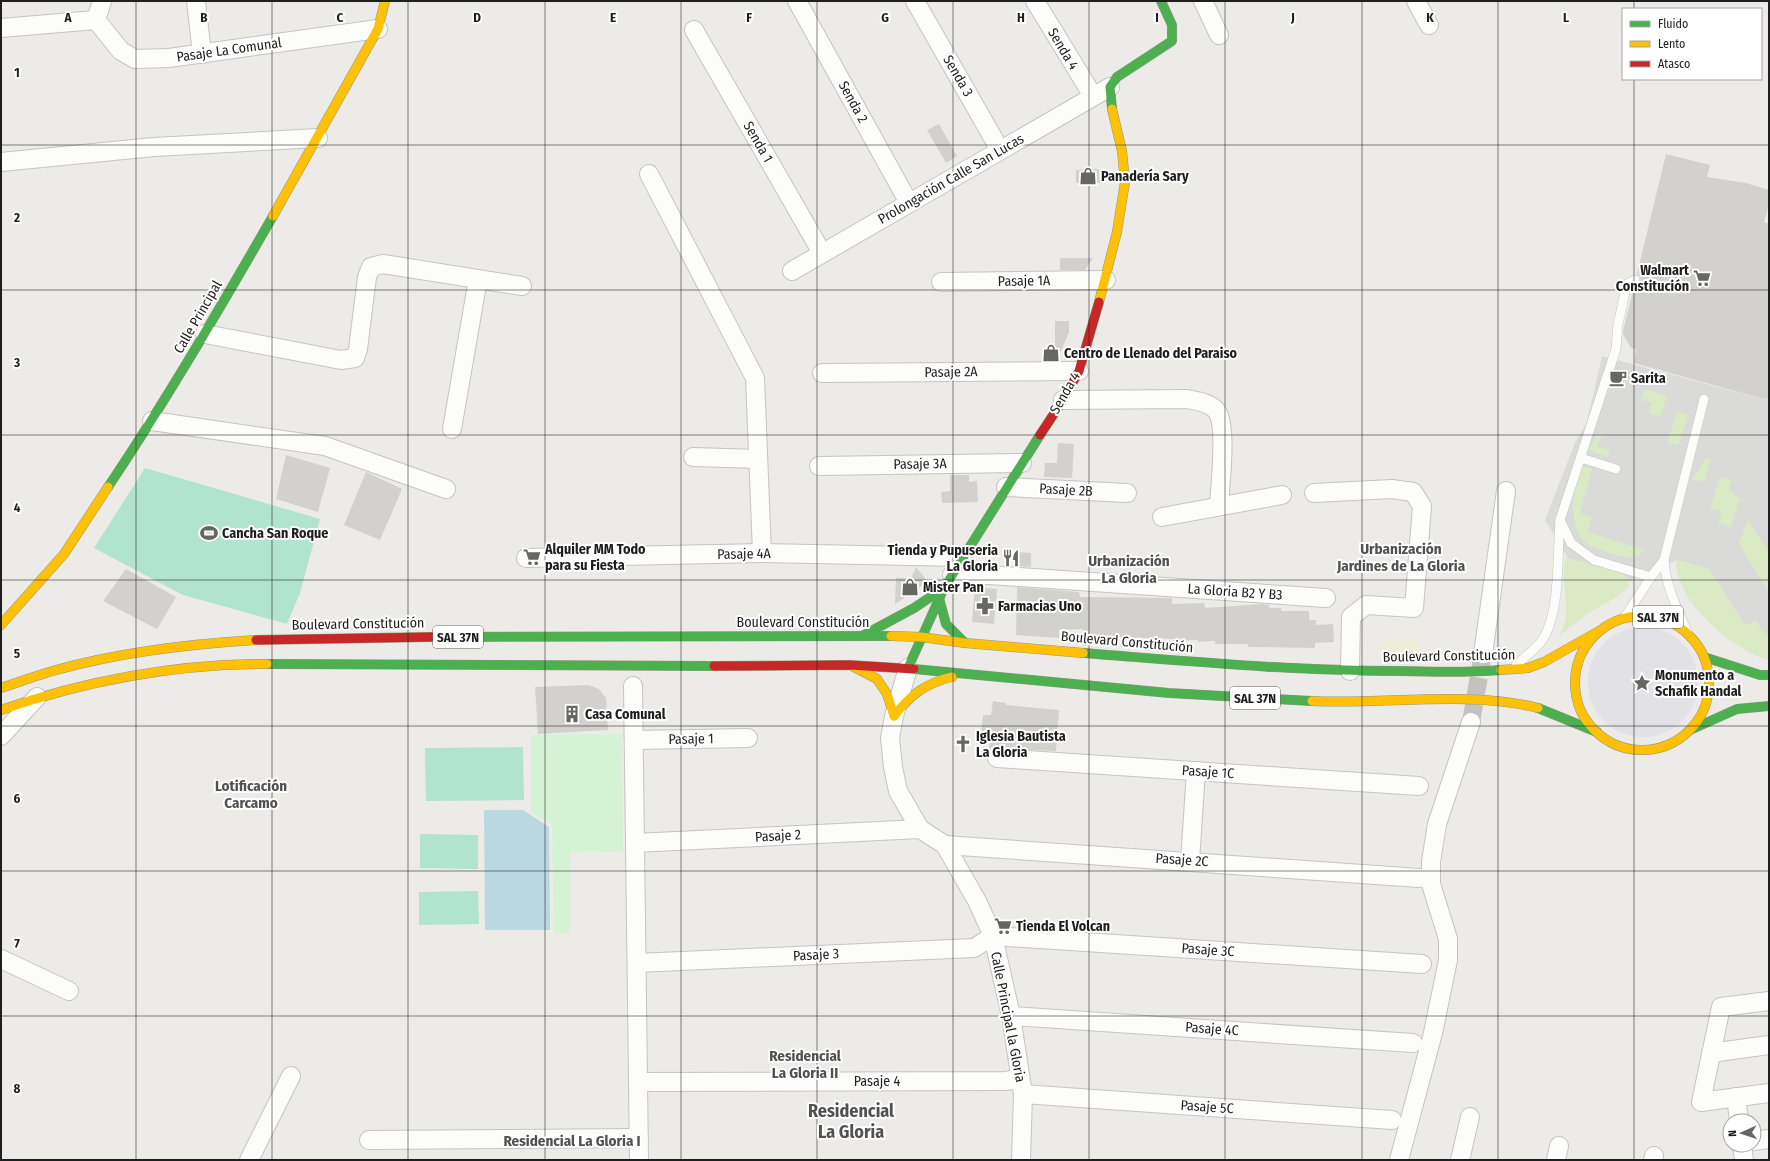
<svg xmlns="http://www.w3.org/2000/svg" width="1770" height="1161" font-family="'Fira Sans Condensed',sans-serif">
	<rect width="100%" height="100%" fill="#ecebe7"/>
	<polygon fill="#dadad8" points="1602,356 1759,398 1769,399 1769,636 1761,630 1756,621 1745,625 1709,569 1677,560 1630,581 1620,573 1568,558 1545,520 1575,443 1587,422"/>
	<polygon fill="#ecedda" points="1420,639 1420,654 1380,655 1380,640"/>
	<g fill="#d9eac5">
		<polygon points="1648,390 1667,396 1660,417 1648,413 1652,403 1641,399 1644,391"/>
		<polygon points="1677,411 1688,415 1679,445 1667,443"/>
		<polygon points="1597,434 1602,436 1597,447 1610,450 1608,456 1595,453 1589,449 1588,446 1593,443"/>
		<polygon points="1706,458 1711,459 1704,482 1692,479"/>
		<path d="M1580 465 1592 469 1580 513 1592 517 1588 532 1645 550 1637 557C1626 558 1618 556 1607 552 1602 550 1595 549 1590 546 1565 530 1573 488 1580 465Z"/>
		<polygon points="1720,477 1731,480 1729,491 1734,493 1734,496 1740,498 1731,527 1718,523 1722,511 1710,508"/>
		<polygon points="1748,520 1769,553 1769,593 1739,544"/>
		<path d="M1568 558 1620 573 1628 578 1629 586 1618 596 1587 614 1559 636C1575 609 1559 587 1565 560Z"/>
		<path d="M1677 560 1709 569 1745 625 1756 621 1761 630 1769 636V660C1736 651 1685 609 1678 574 1677 569 1674 564 1677 560Z"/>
	</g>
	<polygon fill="#d4f3d5" points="622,734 623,851 570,852 570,933 554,933 552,824 531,813 531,735"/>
	<g fill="#b1e4cf">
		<polygon points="145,468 320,519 300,593 287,624 183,595 94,548"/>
		<polygon points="523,747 524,800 426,801 425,748"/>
		<polygon points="420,834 478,835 478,869 420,868"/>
		<polygon points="478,891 479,924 419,925 419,892"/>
	</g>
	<circle fill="#e1e1e6" cx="1643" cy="682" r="55"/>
	<polygon fill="#bad8e0" points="484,810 523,810 549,827 550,930 485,930"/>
	<g fill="#d3d1ce">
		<polygon points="939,124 957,156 946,163 927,130"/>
		<polygon points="1666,154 1710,165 1707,177 1746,183 1769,190 1769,204 1764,222 1769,224 1769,399 1760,398 1634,363 1636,349 1631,348 1623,334 1624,327 1634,287 1641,281 1640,277 1637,274"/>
		<polygon points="1099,169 1100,183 1076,183 1076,170"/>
		<polygon points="1060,258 1093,258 1085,270 1060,270"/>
		<polygon points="1055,321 1069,321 1069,332 1057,361 1042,361 1042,348 1055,348"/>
		<polygon points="1616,368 1627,371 1622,388 1610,385"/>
		<polygon points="1058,443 1074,444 1072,478 1044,477 1045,463 1057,463"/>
		<polygon points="286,455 330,468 318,512 276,499"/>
		<polygon points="366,472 402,489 380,540 344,525"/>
		<polygon points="950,475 969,475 969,482 977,481 978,502 942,503 941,492 950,491"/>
		<polygon points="1017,552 1031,553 1031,567 1017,566"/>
		<polygon points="916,567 928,582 895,604 896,578 911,578"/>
		<polygon points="126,569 176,597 157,629 103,601"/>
		<polygon points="975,587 997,589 994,624 972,622"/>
		<polygon points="1017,587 1079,592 1080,597 1172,598 1172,604 1204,603 1205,608 1262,604 1269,605 1269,608 1281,608 1281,611 1309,611 1309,620 1316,620 1316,625 1333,624 1334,642 1315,643 1315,648 1248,647 1248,644 1215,644 1215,641 1198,642 1198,640 1176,641 1175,639 1083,636 1083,629 1059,630 1059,638 1016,635"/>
		<polygon points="588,685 599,689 606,698 608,730 538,734 535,687"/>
		<polygon points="993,701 1006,703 1006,705 1059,710 1056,751 989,748 990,736 981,735 983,715 991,715"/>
	</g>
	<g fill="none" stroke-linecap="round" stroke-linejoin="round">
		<polyline stroke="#c3c2bf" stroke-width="18" stroke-dasharray="18 9" stroke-linecap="butt" points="1471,722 1482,659"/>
		<g stroke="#c5c4c3" stroke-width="10">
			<g id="lane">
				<polyline points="1635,280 1627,284 1618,324 1616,349 1560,520 1571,543 1594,560 1651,577"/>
				<polyline points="1581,458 1616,469"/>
				<polyline points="1625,617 1651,577 1664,560"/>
				<path d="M1688 634C1678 610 1666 587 1664 560L1704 399"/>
				<path d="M1516 665C1524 658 1534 650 1541 642 1561 614 1557 555 1560 521"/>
			</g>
		</g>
		<g stroke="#c5c4c3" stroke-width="20">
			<g id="street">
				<polyline points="196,1 202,54"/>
				<polyline points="797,1 909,203"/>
				<polyline points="915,1 1000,150"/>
				<polyline points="1035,1 1093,96"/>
				<polyline points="1203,1 1219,35"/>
				<polyline points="1416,1 1429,25"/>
				<polyline points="96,20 121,51 135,59 169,58 378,29"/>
				<polyline points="96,20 102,1"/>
				<polyline points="1,28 96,20"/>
				<polyline points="694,30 822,253"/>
				<polyline points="1,162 154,147 318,138"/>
				<polyline points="649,174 755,378 762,553"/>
				<polyline points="792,271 1110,87"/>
				<polyline points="941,282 1106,280"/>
				<polyline points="205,334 341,360 355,358 358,349 367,277 371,267 383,264 522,286"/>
				<polyline points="822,373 1079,371"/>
				<path d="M1063 400 1187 399C1197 401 1208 402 1216 410 1228 424 1220 485 1219 505"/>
				<polyline points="152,421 325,446 446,489"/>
				<polyline points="452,429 478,279"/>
				<polyline points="693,457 758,459"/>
				<polyline points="819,466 1022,463"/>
				<polyline points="1006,487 1127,493"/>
				<polyline points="1314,493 1392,489 1413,492 1422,506 1414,608 1366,605 1351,617 1350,671"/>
				<polyline points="1162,517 1282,495"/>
				<polyline points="526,558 762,553 962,557"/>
				<polyline points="952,575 989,575 1326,598"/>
				<polyline points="1483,654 1506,491"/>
				<polyline points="908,668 894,716 890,738 893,767 898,791 920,829 945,845 977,901 993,936 1011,1016 1023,1094 1021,1160"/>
				<polyline points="633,686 639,1160"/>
				<polyline points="1,736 37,697"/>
				<polyline points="634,740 748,738"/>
				<polyline points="997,758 1419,786"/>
				<polyline points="635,843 920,829"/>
				<polyline points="945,845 1419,878"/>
				<polyline points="1190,861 1196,771"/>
				<polyline points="1,959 69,991"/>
				<polyline points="637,963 974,948 993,936 1422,964"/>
				<polyline points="1769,1001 1721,1007 1701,1102 1769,1093"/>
				<polyline points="1011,1016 1413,1043"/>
				<polyline points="1711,1053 1769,1045"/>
				<polyline points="638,1082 1005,1081 1019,1079"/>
				<polyline points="1023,1094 1392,1120"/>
				<polyline points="1736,1097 1739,1121"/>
				<polyline points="369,1140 639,1138"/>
				<polyline points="1754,1141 1769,1139"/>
				<polyline points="1742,1145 1744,1160"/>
				<polyline points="249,1160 291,1076"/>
				<polyline points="1399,1160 1433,1033 1448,960 1448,939 1431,884 1431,862 1437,824 1471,722"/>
				<polyline points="1460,1160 1470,1117"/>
				<polyline points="1556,1160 1559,1146"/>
				<polyline points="1653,1160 1654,1156"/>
			</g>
		</g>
		<g stroke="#95977e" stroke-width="10">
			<g id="fast">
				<polyline points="1112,109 1110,87 1117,77 1172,41 1172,25 1161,1"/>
				<path d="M108 487C167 399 220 308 273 216"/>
				<polyline points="939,598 946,624 965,643"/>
				<polyline points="864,635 914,608 944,588"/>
				<polyline points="431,637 891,636"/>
				<path d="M1083 653C1188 661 1293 671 1398 671 1433 672 1467 673 1501 670"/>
				<polyline points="1704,657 1760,675 1769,675"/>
				<polyline points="267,664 714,666"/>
				<polyline points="908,668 944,588 1040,435"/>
				<polyline points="914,669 1169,693 1312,701"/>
				<polyline points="1538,708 1597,732"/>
				<polyline points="1690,730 1737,709 1769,706"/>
			</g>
		</g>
		<g stroke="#95977e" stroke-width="10">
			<g id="slow">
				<polyline points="273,216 378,29 385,1"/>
				<polyline points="1099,302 1117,232 1125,182 1122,151 1112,109"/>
				<circle cx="1642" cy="683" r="67"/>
				<polyline points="1,625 64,554 108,487"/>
				<polyline points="891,636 921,637 965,643 1083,653"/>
				<polyline points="854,667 877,679 887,694 894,716"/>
				<polyline points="1501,670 1528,668 1544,662 1599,631"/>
				<path d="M1 688C19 682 38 675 56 670 121 652 189 644 256 640"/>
				<path d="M1312 701C1384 705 1468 690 1538 708"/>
				<path d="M1 710C88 680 175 664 267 664"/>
				<path d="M894 716C910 695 926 683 952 677"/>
			</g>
		</g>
		<g stroke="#95977e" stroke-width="10">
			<g id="jam">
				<polyline points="1040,435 1063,400 1079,371 1099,302"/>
				<polyline points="256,640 431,637"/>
				<polyline points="714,666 850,665 914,669"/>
			</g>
		</g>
		<use href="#lane" stroke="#fcfcfb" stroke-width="9"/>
		<use href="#street" stroke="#fcfcfb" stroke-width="18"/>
		<use href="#fast" stroke="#4caf50" stroke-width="9"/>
		<use href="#slow" stroke="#ffc107" stroke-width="9"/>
		<use href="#jam" stroke="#c62828" stroke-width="9"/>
	</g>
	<path fill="none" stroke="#1e1e1e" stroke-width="1" stroke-opacity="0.55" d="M136 1V1160M272 1V1160M408 1V1160M545 1V1160M681 1V1160M817 1V1160M953 1V1160M1089 1V1160M1225 1V1160M1362 1V1160M1498 1V1160M1634 1V9M1634 79V1160M1 145H1769M1 290H1769M1 435H1769M1 580H1769M1 726H1769M1 871H1769M1 1016H1769"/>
	<defs>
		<g id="shop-bare" transform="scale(1.38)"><path d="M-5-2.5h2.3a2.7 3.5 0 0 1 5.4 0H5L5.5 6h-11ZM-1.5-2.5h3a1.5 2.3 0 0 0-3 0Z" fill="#666664" stroke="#fff" stroke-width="2.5" paint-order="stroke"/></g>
		<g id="supermarket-bare" transform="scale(1.38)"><path d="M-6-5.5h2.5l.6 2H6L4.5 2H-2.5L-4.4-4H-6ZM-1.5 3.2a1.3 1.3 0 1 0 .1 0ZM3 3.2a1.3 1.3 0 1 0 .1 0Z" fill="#666664" stroke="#fff" stroke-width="2.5" paint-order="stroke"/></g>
		<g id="cafe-bare" transform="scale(1.38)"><path d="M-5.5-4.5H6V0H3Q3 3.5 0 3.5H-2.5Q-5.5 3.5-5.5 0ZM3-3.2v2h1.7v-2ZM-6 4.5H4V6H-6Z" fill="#666664" stroke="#fff" stroke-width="2.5" paint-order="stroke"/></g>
		<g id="stadium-bare" transform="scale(1.38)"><path d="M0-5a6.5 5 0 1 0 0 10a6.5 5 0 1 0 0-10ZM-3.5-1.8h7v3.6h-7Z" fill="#666664" stroke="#fff" stroke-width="2.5" paint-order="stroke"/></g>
		<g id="restaurant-bare" transform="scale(1.38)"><path d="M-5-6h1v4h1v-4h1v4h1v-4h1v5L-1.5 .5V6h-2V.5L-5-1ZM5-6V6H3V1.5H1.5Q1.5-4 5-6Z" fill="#666664" stroke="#fff" stroke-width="2.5" paint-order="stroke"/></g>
		<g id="pharmacy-bare" transform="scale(1.38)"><path d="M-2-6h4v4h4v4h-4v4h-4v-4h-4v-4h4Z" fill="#666664" stroke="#fff" stroke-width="2.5" paint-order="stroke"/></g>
		<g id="sight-bare" transform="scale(1.38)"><path d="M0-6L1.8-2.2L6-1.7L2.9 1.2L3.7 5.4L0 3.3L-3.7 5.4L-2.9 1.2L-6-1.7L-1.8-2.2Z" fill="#666664" stroke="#fff" stroke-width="2.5" paint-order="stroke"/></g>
		<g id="building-bare" transform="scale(1.38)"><path d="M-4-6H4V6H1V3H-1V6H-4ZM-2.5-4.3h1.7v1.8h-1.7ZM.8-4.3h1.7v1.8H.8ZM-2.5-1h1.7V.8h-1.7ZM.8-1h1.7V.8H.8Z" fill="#666664" stroke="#fff" stroke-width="2.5" paint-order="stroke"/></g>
		<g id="church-bare" transform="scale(1.38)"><path d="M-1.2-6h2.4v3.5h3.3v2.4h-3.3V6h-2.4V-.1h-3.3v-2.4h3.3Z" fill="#666664" stroke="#fff" stroke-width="2.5" paint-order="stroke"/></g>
	</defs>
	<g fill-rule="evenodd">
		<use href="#shop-bare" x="1088" y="176"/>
		<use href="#supermarket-bare" x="1702" y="278"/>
		<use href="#shop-bare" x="1051" y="353"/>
		<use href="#cafe-bare" x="1618" y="378"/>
		<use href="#stadium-bare" x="209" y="533"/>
		<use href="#supermarket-bare" x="532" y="557"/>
		<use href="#restaurant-bare" x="1011" y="558"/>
		<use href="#shop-bare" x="910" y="587"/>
		<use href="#pharmacy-bare" x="985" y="606"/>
		<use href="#sight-bare" x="1642" y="683"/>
		<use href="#building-bare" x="572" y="714"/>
		<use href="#church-bare" x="963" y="744"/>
		<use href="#supermarket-bare" x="1003" y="926"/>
	</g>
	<g text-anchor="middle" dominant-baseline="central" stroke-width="4" stroke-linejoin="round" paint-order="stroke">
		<g fill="#fff" stroke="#626262" stroke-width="1">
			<rect x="1633" y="606" width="50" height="22" rx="3"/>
			<rect x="433" y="626" width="50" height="22" rx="3"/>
			<rect x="1230" y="687" width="50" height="22" rx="3"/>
		</g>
		<g font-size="13" font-weight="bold" fill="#1e1e1e">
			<text x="1658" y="617">SAL 37N</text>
			<text x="458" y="637">SAL 37N</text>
			<text x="1255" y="698">SAL 37N</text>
		</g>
		<g font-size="14" fill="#1e1e1e" stroke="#fff">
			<text transform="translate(1063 49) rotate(59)">Senda 4</text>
			<text transform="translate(229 50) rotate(-8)">Pasaje La Comunal</text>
			<text transform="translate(958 76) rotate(60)">Senda 3</text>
			<text transform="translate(853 102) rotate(61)">Senda 2</text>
			<text transform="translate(758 142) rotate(60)">Senda 1</text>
			<text transform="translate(951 179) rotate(-30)">Prolongación Calle San Lucas</text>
			<text transform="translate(1024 281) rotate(-1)">Pasaje 1A</text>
			<text transform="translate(198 317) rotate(-60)">Calle Principal</text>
			<text transform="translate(951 372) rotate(-1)">Pasaje 2A</text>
			<text transform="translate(1065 393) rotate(-60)">Senda 4</text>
			<text transform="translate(920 464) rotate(-1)">Pasaje 3A</text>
			<text transform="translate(1066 490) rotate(3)">Pasaje 2B</text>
			<text transform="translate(744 554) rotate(-1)">Pasaje 4A</text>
			<text transform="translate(1235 592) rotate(4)">La Gloria B2 Y B3</text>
			<text x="803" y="622">Boulevard Constitución</text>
			<text transform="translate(358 624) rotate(-1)">Boulevard Constitución</text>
			<text transform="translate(1127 642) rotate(5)">Boulevard Constitución</text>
			<text transform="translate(1449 656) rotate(-1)">Boulevard Constitución</text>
			<text transform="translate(691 739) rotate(-1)">Pasaje 1</text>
			<text transform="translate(1208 772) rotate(4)">Pasaje 1C</text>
			<text transform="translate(778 836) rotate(-3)">Pasaje 2</text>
			<text transform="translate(1182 860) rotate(4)">Pasaje 2C</text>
			<text transform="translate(1208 950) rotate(4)">Pasaje 3C</text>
			<text transform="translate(816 955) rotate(-3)">Pasaje 3</text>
			<text transform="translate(1008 1017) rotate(79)">Calle Principal la Gloria</text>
			<text transform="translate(1212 1029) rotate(4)">Pasaje 4C</text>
			<text x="877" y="1081">Pasaje 4</text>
			<text transform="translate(1207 1107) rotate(4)">Pasaje 5C</text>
		</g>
		<g font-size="14" font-weight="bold" fill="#1e1e1e" stroke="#fff" text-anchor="start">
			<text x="1101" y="176">Panadería Sary</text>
			<text x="1689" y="270" text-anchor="end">Walmart<tspan x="1689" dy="16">Constitución</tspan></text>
			<text x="1064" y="353">Centro de Llenado del Paraiso</text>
			<text x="1631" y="378">Sarita</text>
			<text x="222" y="533">Cancha San Roque</text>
			<text x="545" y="549">Alquiler MM Todo<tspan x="545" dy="16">para su Fiesta</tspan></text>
			<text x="998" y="550" text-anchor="end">Tienda y Pupuseria<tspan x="998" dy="16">La Gloria</tspan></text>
			<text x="923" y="587">Mister Pan</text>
			<text x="998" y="606">Farmacias Uno</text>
			<text x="1655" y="675">Monumento a<tspan x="1655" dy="16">Schafik Handal</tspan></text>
			<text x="585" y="714">Casa Comunal</text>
			<text x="976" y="736">Iglesia Bautista<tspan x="976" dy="16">La Gloria</tspan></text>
			<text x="1016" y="926">Tienda El Volcan</text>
		</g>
		<g font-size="15" font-weight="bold" fill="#515151" stroke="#fff">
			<text x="1401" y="549">Urbanización<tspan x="1401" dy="17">Jardines de La Gloria</tspan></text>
			<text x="1129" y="561">Urbanización<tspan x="1129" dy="17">La Gloria</tspan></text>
			<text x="251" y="786">Lotificación<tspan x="251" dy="17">Carcamo</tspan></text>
			<text x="805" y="1056">Residencial<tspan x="805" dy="17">La Gloria II</tspan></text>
			<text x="572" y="1141">Residencial La Gloria I</text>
		</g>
		<g font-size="18" font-weight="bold" fill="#515151" stroke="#fff">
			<text x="851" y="1111">Residencial<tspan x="851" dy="21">La Gloria</tspan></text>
		</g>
	</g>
	<g font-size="13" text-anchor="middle" font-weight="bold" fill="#1e1e1e" stroke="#fff" stroke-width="4" stroke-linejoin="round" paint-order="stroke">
		<text x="68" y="22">A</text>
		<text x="204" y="22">B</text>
		<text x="340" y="22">C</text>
		<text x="477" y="22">D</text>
		<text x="613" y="22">E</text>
		<text x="749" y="22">F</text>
		<text x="885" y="22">G</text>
		<text x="1021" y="22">H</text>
		<text x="1157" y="22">I</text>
		<text x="1293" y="22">J</text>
		<text x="1430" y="22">K</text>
		<text x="1566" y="22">L</text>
		<text x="17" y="77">1</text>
		<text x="17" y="222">2</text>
		<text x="17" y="367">3</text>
		<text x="17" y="512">4</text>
		<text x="17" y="658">5</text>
		<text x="17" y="803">6</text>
		<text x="17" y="948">7</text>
		<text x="17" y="1093">8</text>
	</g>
	<rect width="1770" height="1161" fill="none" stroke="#1e1e1e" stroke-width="4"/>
	<rect x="1622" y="8" width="140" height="72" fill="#ffffff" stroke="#a5a5a5"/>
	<rect x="1630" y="21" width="20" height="6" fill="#4caf50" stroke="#a5a5a5"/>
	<text x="1658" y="28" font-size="12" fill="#1e1e1e">Fluido</text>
	<rect x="1630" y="41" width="20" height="6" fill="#ffc107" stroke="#a5a5a5"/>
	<text x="1658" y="48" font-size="12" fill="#1e1e1e">Lento</text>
	<rect x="1630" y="61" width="20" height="6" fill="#c62828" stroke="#a5a5a5"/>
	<text x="1658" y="68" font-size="12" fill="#1e1e1e">Atasco</text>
	<g transform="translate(1742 1133) rotate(267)"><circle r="19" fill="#ffffff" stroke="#a5a5a5"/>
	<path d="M0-3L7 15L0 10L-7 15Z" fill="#666664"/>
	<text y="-6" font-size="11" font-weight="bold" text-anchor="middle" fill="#1e1e1e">N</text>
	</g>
</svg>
